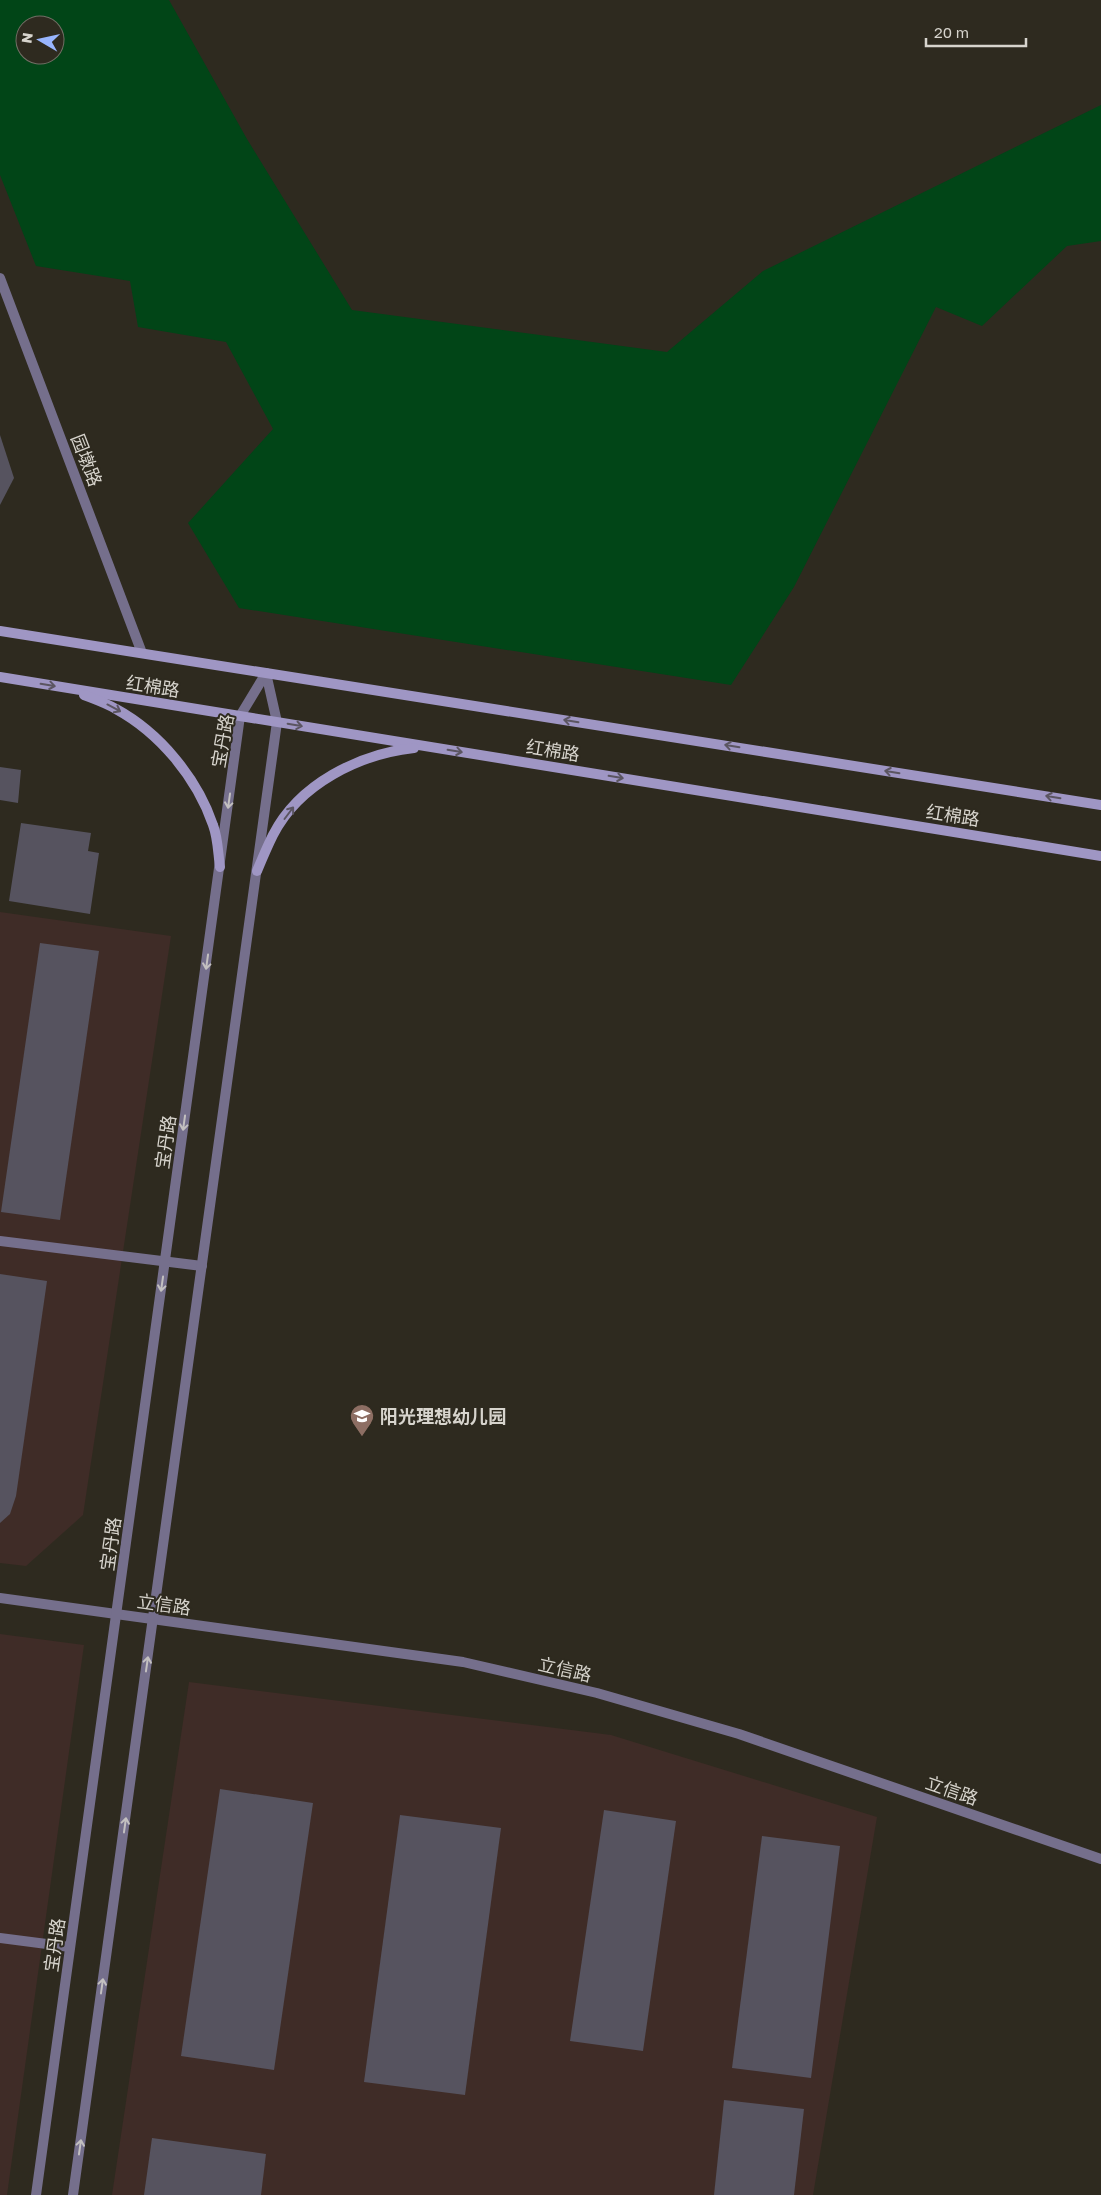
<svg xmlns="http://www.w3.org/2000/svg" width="1101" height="2195" font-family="'Golos Text','Noto Sans SC',sans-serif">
	<rect width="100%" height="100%" fill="#2e2a1f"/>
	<g fill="#3f2c27">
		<polygon points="0,912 171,936 83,1515 26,1566 0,1563"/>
		<polygon points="0,1634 84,1645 7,2195 0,2195"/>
		<polygon points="189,1682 611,1735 877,1817 813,2195 112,2195"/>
	</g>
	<path fill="#014517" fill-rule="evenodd" d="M0 0H169L247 139 352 310 667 352 763 271 1101 105V241L1067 246 982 326 936 307 794 587 731 685 239 608 188 523 273 429 226 342 138 327 130 281 36 266 0 175ZM25 25H55V55H25Z"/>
	<g fill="#56535f">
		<polygon points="0,435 14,478 0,505"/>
		<polygon points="0,767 21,770 18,803 0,800"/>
		<polygon points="21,823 91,833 88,851 99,853 90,914 9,901"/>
		<polygon points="40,943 99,951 60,1220 1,1212"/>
		<polygon points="0,1274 47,1281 16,1496 10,1514 0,1523"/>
		<polygon points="220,1789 313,1803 274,2070 181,2056"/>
		<polygon points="604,1810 676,1821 643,2051 570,2041"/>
		<polygon points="400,1815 501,1828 465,2095 364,2082"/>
		<polygon points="762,1836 840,1846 811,2078 732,2068"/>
		<polygon points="724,2100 804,2109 794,2195 714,2195"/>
		<polygon points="152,2138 266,2154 261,2195 144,2195"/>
	</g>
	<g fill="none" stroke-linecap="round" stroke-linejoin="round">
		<g stroke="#756f8c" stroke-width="10">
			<polyline points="0,1241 202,1266"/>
			<polyline points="0,1938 70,1947"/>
		</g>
		<polyline stroke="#756f8c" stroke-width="10" points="0,278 142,653"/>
		<g stroke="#756f8c" stroke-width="10">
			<polyline points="0,1598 463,1662 597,1693 739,1734 1101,1859"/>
			<polyline points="36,2195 240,716 266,673"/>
			<polyline points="73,2195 277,722 266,673"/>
		</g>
		<g stroke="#9f96c4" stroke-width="10">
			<polyline points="0,631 1101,805"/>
			<polyline points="0,677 1101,856"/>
			<path d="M84 695C94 699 106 703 116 709 160 733 197 778 213 825 218 838 218 853 220 867"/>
			<path d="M257 871C262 859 267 847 273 835 299 784 359 754 414 748"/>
		</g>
	</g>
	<defs><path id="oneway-shaft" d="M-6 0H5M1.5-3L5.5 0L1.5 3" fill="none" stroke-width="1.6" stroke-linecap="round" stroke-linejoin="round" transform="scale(1.25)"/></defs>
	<g stroke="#5b5561">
		<use href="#oneway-shaft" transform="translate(48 685) rotate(9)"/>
		<use href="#oneway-shaft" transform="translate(114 708) rotate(28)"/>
		<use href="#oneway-shaft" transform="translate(571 721) rotate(-171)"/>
		<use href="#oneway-shaft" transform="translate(295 725) rotate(10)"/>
		<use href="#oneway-shaft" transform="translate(732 746) rotate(-171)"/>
		<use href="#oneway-shaft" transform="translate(455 751) rotate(9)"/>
		<use href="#oneway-shaft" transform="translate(892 772) rotate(-171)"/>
		<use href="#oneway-shaft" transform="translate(616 777) rotate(9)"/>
		<use href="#oneway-shaft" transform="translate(1053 797) rotate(-171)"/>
		<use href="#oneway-shaft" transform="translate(289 813) rotate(-53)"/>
	</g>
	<g stroke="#c3c0c0">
		<use href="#oneway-shaft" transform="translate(229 801) rotate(98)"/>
		<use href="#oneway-shaft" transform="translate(207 962) rotate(98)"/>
		<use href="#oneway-shaft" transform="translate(184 1123) rotate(98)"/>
		<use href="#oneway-shaft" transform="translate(162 1284) rotate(98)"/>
		<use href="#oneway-shaft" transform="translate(147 1664) rotate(-82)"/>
		<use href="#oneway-shaft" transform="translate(125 1825) rotate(-82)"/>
		<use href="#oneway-shaft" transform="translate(102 1986) rotate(-82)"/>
		<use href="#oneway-shaft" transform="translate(80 2147) rotate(-82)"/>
	</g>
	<defs>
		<g id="school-pin" transform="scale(1.25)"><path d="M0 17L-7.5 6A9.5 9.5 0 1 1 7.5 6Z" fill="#8d6e63" stroke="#2e2a1f"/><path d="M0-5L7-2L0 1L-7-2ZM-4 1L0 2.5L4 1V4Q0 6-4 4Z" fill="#fff"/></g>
	</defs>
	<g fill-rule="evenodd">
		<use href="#school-pin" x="362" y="1416"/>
	</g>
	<g text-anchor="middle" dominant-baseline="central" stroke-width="4" stroke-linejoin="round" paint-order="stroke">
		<g font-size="18" fill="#d7d4cd" stroke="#2e2a1f">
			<text transform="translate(87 460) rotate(69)">园墩路</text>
			<text transform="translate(153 686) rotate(9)">红棉路</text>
			<text transform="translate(222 741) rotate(-80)">宝丹路</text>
			<text transform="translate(553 750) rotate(9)">红棉路</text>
			<text transform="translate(953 815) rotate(9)">红棉路</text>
			<text transform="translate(165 1142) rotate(-82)">宝丹路</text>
			<text transform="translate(110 1544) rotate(-82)">宝丹路</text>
			<text transform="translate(164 1604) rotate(8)">立信路</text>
			<text transform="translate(565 1669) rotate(13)">立信路</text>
			<text transform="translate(952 1790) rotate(19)">立信路</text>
			<text transform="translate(54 1945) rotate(-82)">宝丹路</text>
		</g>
		<g font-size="18" font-weight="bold" fill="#d7d4cd" stroke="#2e2a1f" text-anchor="start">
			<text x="380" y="1416">阳光理想幼儿园</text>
		</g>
	</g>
	<g transform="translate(40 40) rotate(279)"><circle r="24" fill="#2e2a1f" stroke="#726e65"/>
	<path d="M0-4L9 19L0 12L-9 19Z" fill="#98b5fd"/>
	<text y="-8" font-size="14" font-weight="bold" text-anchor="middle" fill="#d7d4cd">N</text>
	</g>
	<path d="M926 38v8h100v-8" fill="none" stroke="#d7d4cd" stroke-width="2.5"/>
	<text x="934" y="38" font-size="15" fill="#d7d4cd" stroke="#2e2a1f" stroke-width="4" paint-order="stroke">20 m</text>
</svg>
